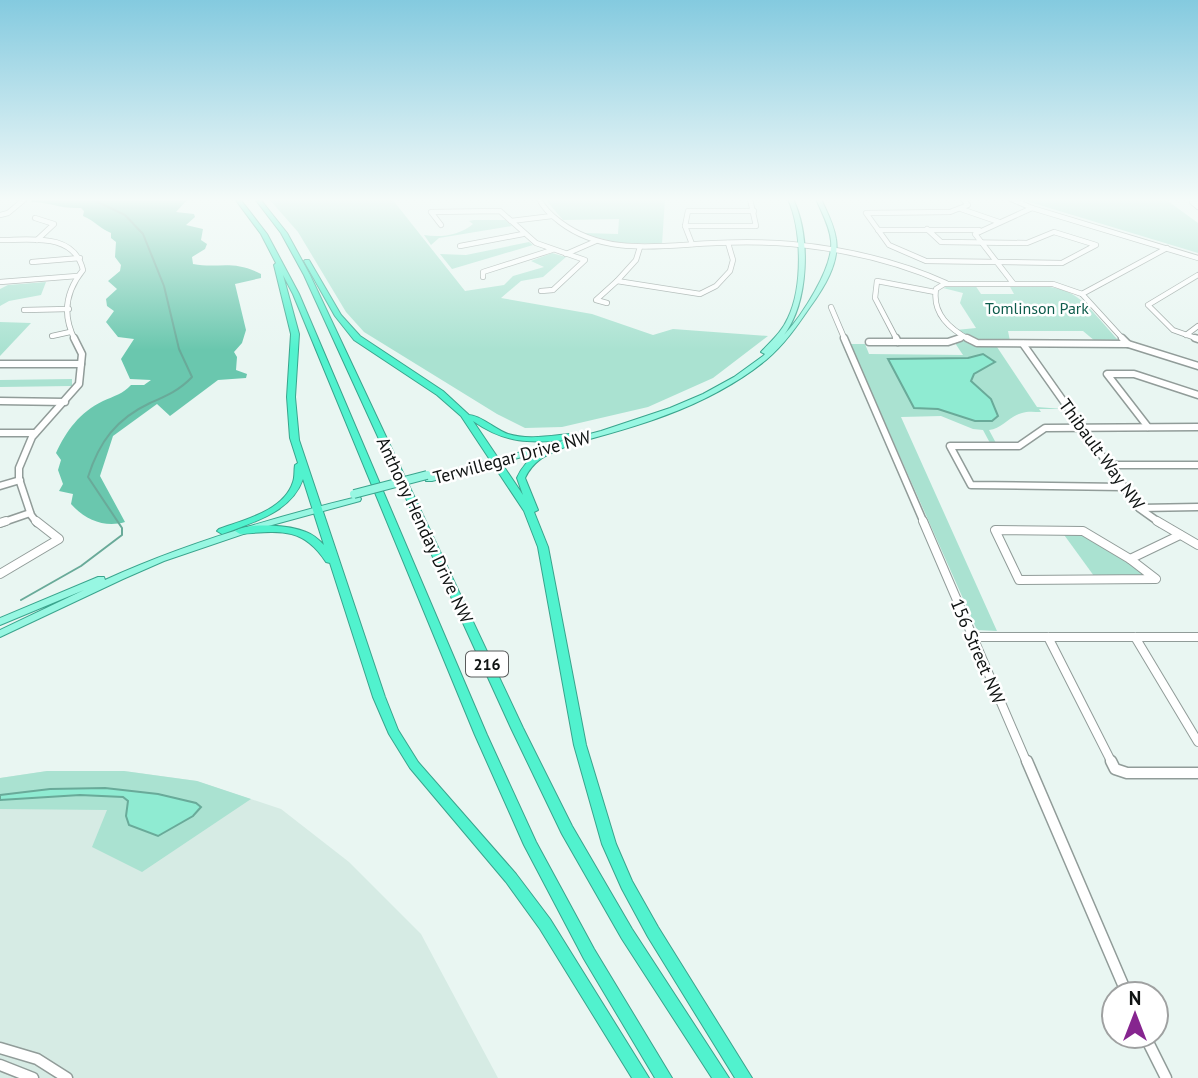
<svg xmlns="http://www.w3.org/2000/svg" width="1198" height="1078" font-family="'PT Sans',sans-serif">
	<rect width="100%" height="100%" fill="#e9f6f2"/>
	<polygon fill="#d6ebe4" points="47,771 124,771 197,781 281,809 349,862 421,934 498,1078 0,1078 0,778"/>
	<g fill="#aae2d1">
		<polygon points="269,199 392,199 465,291 504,285 513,276 544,267 531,261 552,253 566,257 543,277 521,281 501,298 592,314 653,335 673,329 768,336 713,378 648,407 562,427 525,428 497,414 364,332 346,312 298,232"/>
		<polygon points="545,199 665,199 662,244 620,243 587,235 584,233 618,234 619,219 563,220"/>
		<polygon points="1165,199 1198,223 1198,253 1023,200"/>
		<path d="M474 220H506L512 226 439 238 431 245 424 235C441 238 460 235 473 224L469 221Z"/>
		<polygon points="529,242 533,245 452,269 440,254 466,255"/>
		<polygon points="46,282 41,295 9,301 0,306 0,289 8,285"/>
		<path d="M953 285H975L981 294H1014L1009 285C1077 285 1075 292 1119 341H1095L1083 331H1008L1010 341 982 342 956 330 976 328 960 303 963 293 943 288Z"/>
		<polygon points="0,322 31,323 0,356"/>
		<path d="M963 340 977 346 997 347 1037 407 1063 409H1039L1041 412C1035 412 1027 411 1022 413 1009 416 1002 429 989 430L996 443H990L983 430 973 429 941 416 901 417 997 631 977 630 850 344H865L869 354 963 355 955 343Z"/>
		<polygon points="72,379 72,386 0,387 0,380"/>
		<polygon points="1062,532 1082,532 1146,573 1146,576 1094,576"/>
		<polygon points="47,771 124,771 197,781 251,799 142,872 92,847 107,810 0,809 0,778"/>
	</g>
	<path fill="#6ac7ae" d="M34 199H188L176 212 194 214 195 217 186 225 203 229 201 240 207 244 205 249 192 257 193 264C219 269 232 259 261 274V278L235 284 246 330 242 343 234 352 237 357 236 370 247 374 246 378 218 380 170 416 157 404 113 436 100 476 125 522C105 528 85 520 71 504L73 494 59 491 63 484 58 470 61 460 56 453C66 431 80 412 103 401 114 396 123 394 131 385H144L151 380 130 379 121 359 134 339 118 337 106 322 114 311 107 306 106 299 117 289 108 281 120 271 121 265 115 257 116 242 111 238V233C99 228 95 221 83 216L84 211 81 208C61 209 49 202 31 202Z"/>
	<g fill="#8febd2" stroke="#69aa99" stroke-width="2">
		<polygon points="983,354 995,362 974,374 971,381 991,399 998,416 992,421 975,421 938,409 914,408 888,359 968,358"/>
		<polygon points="105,788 158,794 196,803 201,807 193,816 158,836 129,825 126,816 128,801 123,797 80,795 0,800 0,795 50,789"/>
	</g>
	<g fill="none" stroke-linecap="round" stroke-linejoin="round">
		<path stroke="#69aa99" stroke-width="2" d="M21 600 81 566 122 535V528L88 477C99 442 116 419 150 403 166 396 180 390 192 377L179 349 164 286 143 234 125 215 91 199"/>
		<g stroke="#919c99" stroke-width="6">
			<g id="minor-far3">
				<path d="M539 199C544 209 552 216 560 222 606 257 662 245 716 243 741 242 766 242 791 244 844 249 897 261 946 283"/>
				<polyline points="1011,199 1032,208 1198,258"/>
				<polyline points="1198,202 1192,202 1198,207"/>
				<polyline points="961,209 999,222"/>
				<polyline points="0,215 8,213 25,199"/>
				<polyline points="35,218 54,224 37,240"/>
				<polyline points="511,221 552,216"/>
				<polyline points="441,225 431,212 500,211 536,243 585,260 553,290 541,291"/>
				<polyline points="685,226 756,226 750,199"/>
				<polyline points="927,229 941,242 1027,243 1054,232 1096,245 1062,263 926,261 889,245 866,213 950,212 968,205 963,199"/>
				<polyline points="878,230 979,230"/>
				<path d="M0 240C31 240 74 232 83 270 66 291 62 315 75 340"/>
				<polyline points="692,244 685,226 688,211 754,211"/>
				<polyline points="460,246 523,234"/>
				<polyline points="640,247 636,260 617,281 700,294 716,286 730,271 733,260 728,243"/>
				<polyline points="566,254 596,241"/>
				<polyline points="32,262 80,258"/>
				<polyline points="1198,275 1148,305 1173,330 1198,339"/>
				<polyline points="483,277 483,272 552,250"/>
				<polyline points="0,282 77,276"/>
				<polyline points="1013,283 975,234 1032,208"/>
				<polyline points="1082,294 1167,248"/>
				<polyline points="607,303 596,300 617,281"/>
				<polyline points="831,307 845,340"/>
				<polyline points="24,310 69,309"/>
				<polyline points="1186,335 1198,326"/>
				<polyline points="52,336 70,332"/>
				<polyline points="897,340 875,298 877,281 935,292"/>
				<polyline points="955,340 963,337"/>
				<path d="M970 340C950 329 932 314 936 289L944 284H1053L1082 294 1124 340"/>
			</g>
		</g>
		<g stroke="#919c99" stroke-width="9">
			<g id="minor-far2">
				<polyline points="844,338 924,523"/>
				<polyline points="896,338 898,342"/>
				<polyline points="967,338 977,343 1128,344 1122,338"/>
				<polyline points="1195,338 1198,339"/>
				<polyline points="869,342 948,342 960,338"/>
				<polyline points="1023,344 1139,508 1160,523"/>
				<polyline points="1128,344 1198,366"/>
				<polyline points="0,364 81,364"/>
				<polyline points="0,401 65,402"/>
				<polyline points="1148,427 1107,374 1134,374 1198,395"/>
				<polyline points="0,433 35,433"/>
				<polyline points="1109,465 1198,465"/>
				<polyline points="0,486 20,480"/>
				<polyline points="1123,487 971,485 950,446 1019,446 1045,428 1198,427"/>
				<polyline points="1140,508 1198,507"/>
				<polyline points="1,523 30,513"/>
				<polyline points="37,523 31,515 19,479 19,468 32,437 79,384 82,354 74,338"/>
			</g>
		</g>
		<g stroke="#919c99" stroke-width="10">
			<g id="minor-far1">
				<polyline points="923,521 1027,763"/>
				<polyline points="1157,521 1198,545"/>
				<polyline points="0,523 6,521"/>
				<polygon points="995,530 1083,531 1130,559 1156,579 1019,580"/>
				<polyline points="1130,559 1180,535"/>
				<polyline points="0,574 59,539 36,521"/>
				<polyline points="972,637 1198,637"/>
				<polyline points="1048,637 1112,763"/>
				<polyline points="1135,637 1198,742"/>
			</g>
		</g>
		<g stroke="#919c99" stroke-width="13">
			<g id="minor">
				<polyline points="1027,761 1127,994"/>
				<polyline points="1111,761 1115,769 1127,773 1198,773"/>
				<polyline points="1145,1036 1166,1078"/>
				<polyline points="0,1048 37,1059 67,1078"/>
				<polyline points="0,1065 33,1078"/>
			</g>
		</g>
		<g stroke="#3aa48d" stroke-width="2">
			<g id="major">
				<path d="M788 199H793C811 236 809 302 784 335 801 317 834 267 831 241 830 227 822 213 816 199H821C827 212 834 225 836 239 840 263 823 289 810 307 797 326 784 345 766 360 706 409 629 429 556 448 514 459 473 470 432 481H426L425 479 426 477 601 431 670 408 703 394 734 377 763 356 765 354 761 352C771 341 782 332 788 318 803 287 802 230 788 199Z"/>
				<path d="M357 497H360L361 499 360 501 261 528 164 561 123 579 0 637V630L84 590 0 625V618L98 577H104L105 580C186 543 271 518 357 497Z"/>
			</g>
		</g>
		<g stroke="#3aa48d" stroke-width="2">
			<g id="highway">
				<path d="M235 199H240L267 234 299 294 487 735 536 842 594 949 672 1078H655L584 959 524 845 475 735 293 294 283 275 299 334 295 397 299 440 385 697 398 730 418 762 516 874 550 919 649 1078H632L540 929 506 882 410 768 389 734 373 697 330 563 326 562C303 526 278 531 240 534L235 531C249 522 290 525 306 532 314 535 319 540 324 545L303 479C291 512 256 521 225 533L222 534 217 531 219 529C243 520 284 511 293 482 295 477 294 471 295 465L298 463 290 438 287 397 291 334 274 265 276 263 261 234Z"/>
				<polygon points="255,199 260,199 287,233 310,275 523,728 572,826 632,929 729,1078 712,1078 622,939 562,834 511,728 304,275 281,233"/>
				<path d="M305 260H309L341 315 360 336 443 391 469 415C480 415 496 430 508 434 527 440 549 436 569 434L572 435V439L576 441C556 454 537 453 525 478L538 510 534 512 548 547 586 745 616 844 632 881 658 927 752 1078H735L648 937 622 889 602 844 574 745 538 547 524 511 461 416 437 395 354 340 335 316 304 261ZM473 421C506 444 530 443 568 440 546 448 527 455 517 478L523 495Z"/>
			</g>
		</g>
		<use href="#minor-far3" stroke="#fff" stroke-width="4.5"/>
		<use href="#minor-far2" stroke="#fff" stroke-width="6"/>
		<use href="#minor-far1" stroke="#fff" stroke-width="8"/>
		<use href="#minor" stroke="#fff" stroke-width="10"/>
		<use href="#major" fill="#97f7e2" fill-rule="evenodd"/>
		<use href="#highway" fill="#51f2ce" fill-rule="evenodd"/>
		<g stroke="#3aa48d" stroke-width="10" stroke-linecap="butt">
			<polyline id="major-bridge" points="354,494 427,475"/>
		</g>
		<use href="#major-bridge" stroke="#97f7e2" stroke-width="8"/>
	</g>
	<linearGradient id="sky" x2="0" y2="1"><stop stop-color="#84cadf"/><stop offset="0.57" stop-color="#f5fbf9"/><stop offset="1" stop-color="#f5fbf9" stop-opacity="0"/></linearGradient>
	<rect width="1198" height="350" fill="url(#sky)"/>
	<g text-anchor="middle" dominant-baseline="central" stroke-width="5" stroke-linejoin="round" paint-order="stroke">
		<g font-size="16" fill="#0e5c4c" stroke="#fff">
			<text x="1037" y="308">Tomlinson Park</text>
		</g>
		<rect fill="#fff" stroke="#585a5a" stroke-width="2" x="466" y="651.5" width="42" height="25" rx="5"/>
		<g font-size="16" font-weight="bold" fill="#101413">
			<text x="487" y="664">216</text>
		</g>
		<g font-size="18" fill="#101413" stroke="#fff">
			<text transform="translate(1102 454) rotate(54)">Thibault Way NW</text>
			<text transform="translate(512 457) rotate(-15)">Terwillegar Drive NW</text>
			<text transform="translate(425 530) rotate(65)">Anthony Henday Drive NW</text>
			<text transform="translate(978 651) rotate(67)">156 Street NW</text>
		</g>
	</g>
	<g transform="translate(1135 1015)"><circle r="33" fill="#ffffff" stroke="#9fa1a1" stroke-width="2"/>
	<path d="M0-5L12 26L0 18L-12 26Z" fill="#86258f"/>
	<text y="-10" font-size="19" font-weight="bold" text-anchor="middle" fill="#101413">N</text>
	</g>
</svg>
